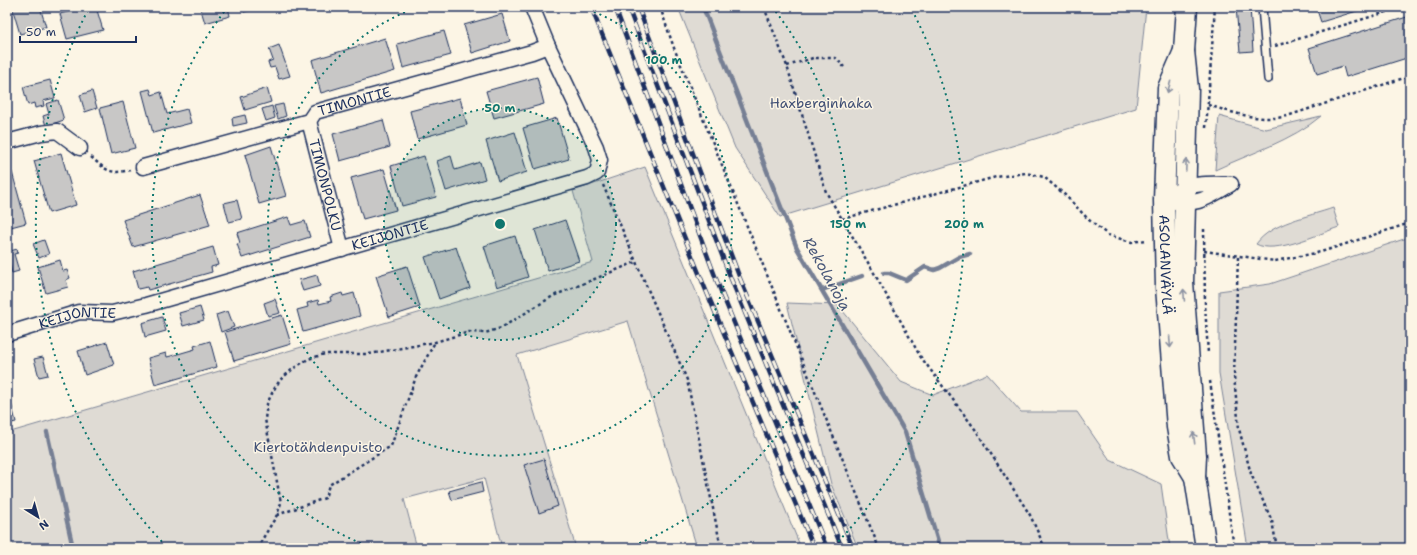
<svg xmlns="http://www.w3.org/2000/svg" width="1417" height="555" font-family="'Shantell Sans',sans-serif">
	<rect width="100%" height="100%" fill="#fcf5e5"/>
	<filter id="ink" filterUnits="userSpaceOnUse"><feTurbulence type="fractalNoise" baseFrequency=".025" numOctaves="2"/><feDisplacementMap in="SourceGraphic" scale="8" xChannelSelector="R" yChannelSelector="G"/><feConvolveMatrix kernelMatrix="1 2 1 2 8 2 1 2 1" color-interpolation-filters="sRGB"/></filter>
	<g filter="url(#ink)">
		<g fill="#dfdbd4" stroke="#7d8599">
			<polygon points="678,7 1146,7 1136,108 780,217 735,148"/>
			<path d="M1219 116 1266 129 1321 116C1293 140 1249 154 1215 170Z"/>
			<polygon points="645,167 801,548 697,548 628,321 517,355 576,548 502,548 484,478 404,499 417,548 7,548 7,433 593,262 573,191"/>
			<path d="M1333 208 1339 227C1318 234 1275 255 1256 244 1272 222 1308 217 1333 208Z"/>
			<polygon points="1410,237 1410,548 1248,548 1219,373 1219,291 1270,284"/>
			<polygon points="787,303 838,305 901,382 933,395 987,374 1021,412 1077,412 1110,460 1161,484 1170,548 858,548 831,484"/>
		</g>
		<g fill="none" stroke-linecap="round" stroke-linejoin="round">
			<g stroke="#767f94" stroke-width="4.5">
				<polyline points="703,7 797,248 905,432 940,548"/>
				<polyline points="884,273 889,273 906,280 925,267 934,270 940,268 959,257 970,254"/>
				<polyline points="822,290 862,276"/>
				<polyline points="47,432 73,548"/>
			</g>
		</g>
		<g fill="#c8c7c6" stroke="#1b2f5e">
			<polygon points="12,7 40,7 46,27 20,34"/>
			<polygon points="85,7 96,7 103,30 67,39 60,14"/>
			<polygon points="200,7 228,7 230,16 205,23"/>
			<polygon points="243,7 261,7 244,12"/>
			<polygon points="1236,7 1250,7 1253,51 1240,52"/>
			<polygon points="1316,7 1370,7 1321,22"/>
			<polygon points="502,14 510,41 472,53 464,25"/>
			<polygon points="1410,16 1410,57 1346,77 1343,66 1317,74 1309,48"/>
			<polygon points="444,31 451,55 403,68 397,44"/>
			<polygon points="385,38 395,71 321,93 312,60"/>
			<polygon points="279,45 290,76 279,79 275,67 270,68 268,62 273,60 269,49"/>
			<polygon points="537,77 544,104 494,118 486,91"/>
			<polygon points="50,80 55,98 43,101 44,106 35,108 34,103 28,105 23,87"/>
			<polygon points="267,88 271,102 245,110 241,97"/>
			<polygon points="150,89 152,95 161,92 167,114 187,109 191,123 153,133 142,91"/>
			<polygon points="92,91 97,108 85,112 80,95"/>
			<polygon points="460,98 467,125 417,139 410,111"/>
			<polygon points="58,100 64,120 46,126 43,116 49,114 46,104"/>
			<polygon points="123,102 135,148 111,154 100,108"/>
			<polygon points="283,104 286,116 278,119 274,106"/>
			<polygon points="272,106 275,118 266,121 262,109"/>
			<polygon points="245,115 247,123 233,126 232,118"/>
			<polygon points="557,118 569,159 535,169 523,128"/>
			<polygon points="383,120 390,147 340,161 333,134"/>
			<polygon points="515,132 527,172 498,181 486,141"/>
			<polygon points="271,146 286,196 259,204 245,155"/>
			<polygon points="61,153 76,205 49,213 34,161"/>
			<polygon points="424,156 436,197 402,206 391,166"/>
			<polygon points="451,156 455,170 480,162 485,179 446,191 437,161"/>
			<polygon points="384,169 396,210 363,219 351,178"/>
			<polygon points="12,172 26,223 7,228 7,174"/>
			<polygon points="200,195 210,225 133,247 123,220"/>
			<polygon points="237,200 242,219 229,222 224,203"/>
			<polygon points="288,217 291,225 305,221 310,237 242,258 237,244 240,243 237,233"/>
			<polygon points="565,220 579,261 548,271 535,230"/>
			<polygon points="515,236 528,277 497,287 484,246"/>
			<polygon points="44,240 49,254 39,258 33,244"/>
			<polygon points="213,247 218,265 211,267 212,272 148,290 147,287 138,289 133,271"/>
			<polygon points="456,247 470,288 439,299 425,257"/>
			<polygon points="17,249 18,253 14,254 19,271 12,273 7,252"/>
			<polygon points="60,260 63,271 67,270 70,278 66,280 68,287 46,293 38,267"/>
			<polygon points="407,266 420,307 389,317 376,276"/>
			<polygon points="317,275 320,286 303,291 299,280"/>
			<polygon points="342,293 343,296 354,293 360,316 303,332 297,310 308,307 307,303 318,300 319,304 331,301 330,297"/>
			<polygon points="275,299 280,313 268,316 264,303"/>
			<polygon points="200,307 204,320 183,326 179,313"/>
			<polygon points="228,311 234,327 221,332 216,315"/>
			<polygon points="282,315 291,344 234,361 225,332"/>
			<polygon points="162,317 166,331 145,337 142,323"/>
			<polygon points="210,341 217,367 155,385 148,358 166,353 167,357 171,356 195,349 194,346"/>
			<polygon points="107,342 114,365 85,375 78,351"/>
			<polygon points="43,357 48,375 39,377 34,359"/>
			<polygon points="7,387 16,422 7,424"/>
			<polygon points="544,459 558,506 539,513 524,465"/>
			<polygon points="481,482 483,492 452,500 449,491"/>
		</g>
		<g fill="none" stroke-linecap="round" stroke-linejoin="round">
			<g stroke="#1b2f5e" stroke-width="10">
				<polyline id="lane" points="1262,7 1268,79"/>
			</g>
			<g stroke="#1b2f5e" stroke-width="17">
				<g id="street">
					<path id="s1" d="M309 121 342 249"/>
					<polyline points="7,142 41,133 57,131 80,148"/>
					<path id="s2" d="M143 167 309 121 315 112 532 52 548 46"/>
					<path d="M1178 191C1194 182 1212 184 1230 184"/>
					<path d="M1176 202C1198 206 1213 195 1231 184"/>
					<path id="s3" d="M7 334 79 312 112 313 146 305 587 178 597 173 600 160 596 147 548 46 532 7"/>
				</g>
			</g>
			<g stroke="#1b2f5e" stroke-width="23">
				<g id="secondary">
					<polyline points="1187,7 1184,51 1188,89 1183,282 1196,456 1195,477 1206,548"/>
					<path id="s4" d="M1184 51 1168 88 1164 200 1166 287 1177 427 1182 456 1195 477"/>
				</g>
			</g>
			<g stroke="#1b2f5e" stroke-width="2.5" stroke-dasharray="3 3" stroke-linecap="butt">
				<polyline points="660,7 674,48 879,548"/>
				<polyline points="764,7 787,66 826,192 873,271 920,356 975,429 1030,515 1045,548"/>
				<polyline points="1275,46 1403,7"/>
				<polyline points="787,66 813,58 836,58 844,67"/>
				<path d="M1208 105C1234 113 1257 121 1284 117L1410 76"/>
				<polyline points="1206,128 1215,7"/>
				<path d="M91 157C106 170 110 175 130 170"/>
				<polyline points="603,185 687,380 721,548"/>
				<polyline points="842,219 996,177 1026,173 1044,177 1065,195 1089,220 1108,235 1131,242 1147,240"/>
				<polyline points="1204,229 1205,304 1208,354"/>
				<polyline points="1204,251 1275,261 1321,252 1410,223"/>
				<polyline points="1238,257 1234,376 1239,429 1251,474 1272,521 1277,548"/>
				<polyline points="1210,381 1234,548"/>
				<polyline points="277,515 325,498 329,485 391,446 416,377 435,342"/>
				<polyline points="257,548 277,515 281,503 265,419 267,404 273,391 280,380 294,368 308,359 325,354 369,354 435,342 469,332 485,333 501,328 553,296 636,262"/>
			</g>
			<use href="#lane" stroke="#fcf5e5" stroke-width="7"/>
			<use href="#street" stroke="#fcf5e5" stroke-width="14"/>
			<use href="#secondary" stroke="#fcf5e5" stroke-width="20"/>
			<g stroke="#1b2f5e" stroke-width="4.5">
				<g id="rail">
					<polyline points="591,7 705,288 814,548"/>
					<polyline points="615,7 718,284 827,548"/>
					<polyline points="628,7 731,279 842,548"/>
					<polyline points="638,7 739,276 853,548"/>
				</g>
			</g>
			<use href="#rail" stroke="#fcf5e5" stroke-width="3" stroke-dasharray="9" stroke-linecap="butt"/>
		</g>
		<defs><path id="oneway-shaft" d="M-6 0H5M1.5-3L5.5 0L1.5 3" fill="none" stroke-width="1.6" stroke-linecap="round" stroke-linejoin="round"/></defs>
		<g stroke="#8c92a2">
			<use href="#oneway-shaft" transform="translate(1169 87) rotate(106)"/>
			<use href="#oneway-shaft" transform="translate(1186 165) rotate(-88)"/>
			<use href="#oneway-shaft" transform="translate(1184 295) rotate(-94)"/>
			<use href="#oneway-shaft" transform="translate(1170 342) rotate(86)"/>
			<use href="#oneway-shaft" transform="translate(1194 438) rotate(-97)"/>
		</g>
	</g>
	<circle cx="500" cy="224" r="116" fill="#0f766e" fill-opacity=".12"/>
	<g fill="none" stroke="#0f766e" stroke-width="2" stroke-dasharray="2 4">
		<circle cx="500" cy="224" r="116"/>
		<path d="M583 7A232 232 0 1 1 417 7"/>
		<path d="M372 548A348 348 0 0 1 228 7M772 7A348 348 0 0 1 628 548"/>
		<path d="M166 546A464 464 0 0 1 88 10M912 10A464 464 0 0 1 834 546"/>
	</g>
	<g text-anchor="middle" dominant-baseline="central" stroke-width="3" stroke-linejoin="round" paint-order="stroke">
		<g font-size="14" fill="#1b2f5e" stroke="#fcf5e5">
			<text stroke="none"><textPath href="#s2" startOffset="224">TIMONTIE</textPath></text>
			<text stroke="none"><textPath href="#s1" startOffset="66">TIMONPOLKU</textPath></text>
			<text stroke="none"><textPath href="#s3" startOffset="397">KEIJONTIE</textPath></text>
			<text stroke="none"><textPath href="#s4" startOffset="217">ASOLANVÄYLÄ</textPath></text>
			<text stroke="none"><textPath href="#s3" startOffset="73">KEIJONTIE</textPath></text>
		</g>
		<g font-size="14" fill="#425176" stroke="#fcf5e5">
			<text x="821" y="103">Haxberginhaka</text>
			<text x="318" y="447">Kiertotähdenpuisto</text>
		</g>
		<g font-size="15" font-style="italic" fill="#485779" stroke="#fcf5e5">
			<text transform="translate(827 274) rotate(61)">Rekolanoja</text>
		</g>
	</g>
	<circle cx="500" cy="224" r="6" fill="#0f766e" stroke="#fcf5e5" stroke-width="2"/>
	<g font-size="12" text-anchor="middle" font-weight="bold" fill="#0f766e" stroke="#fcf5e5" stroke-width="3" stroke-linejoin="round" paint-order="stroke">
		<text x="664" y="64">100 m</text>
		<text x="500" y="112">50 m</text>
		<text x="848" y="228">150 m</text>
		<text x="964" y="228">200 m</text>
	</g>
	<rect width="1417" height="555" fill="none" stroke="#fcf5e5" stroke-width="24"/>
	<rect x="12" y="12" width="1393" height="531" fill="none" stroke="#1b2f5e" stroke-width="1.5" filter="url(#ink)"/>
	<g transform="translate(38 517) rotate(143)" stroke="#fcf5e5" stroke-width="3" paint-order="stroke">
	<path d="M0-3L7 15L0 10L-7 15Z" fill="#1b2f5e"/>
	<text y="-6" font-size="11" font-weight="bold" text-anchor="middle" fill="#1b2f5e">N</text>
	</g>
	<path d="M20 36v6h116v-6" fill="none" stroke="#1b2f5e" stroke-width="2"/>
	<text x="26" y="36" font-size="12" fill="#1b2f5e" stroke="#fcf5e5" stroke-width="3" paint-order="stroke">50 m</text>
</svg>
